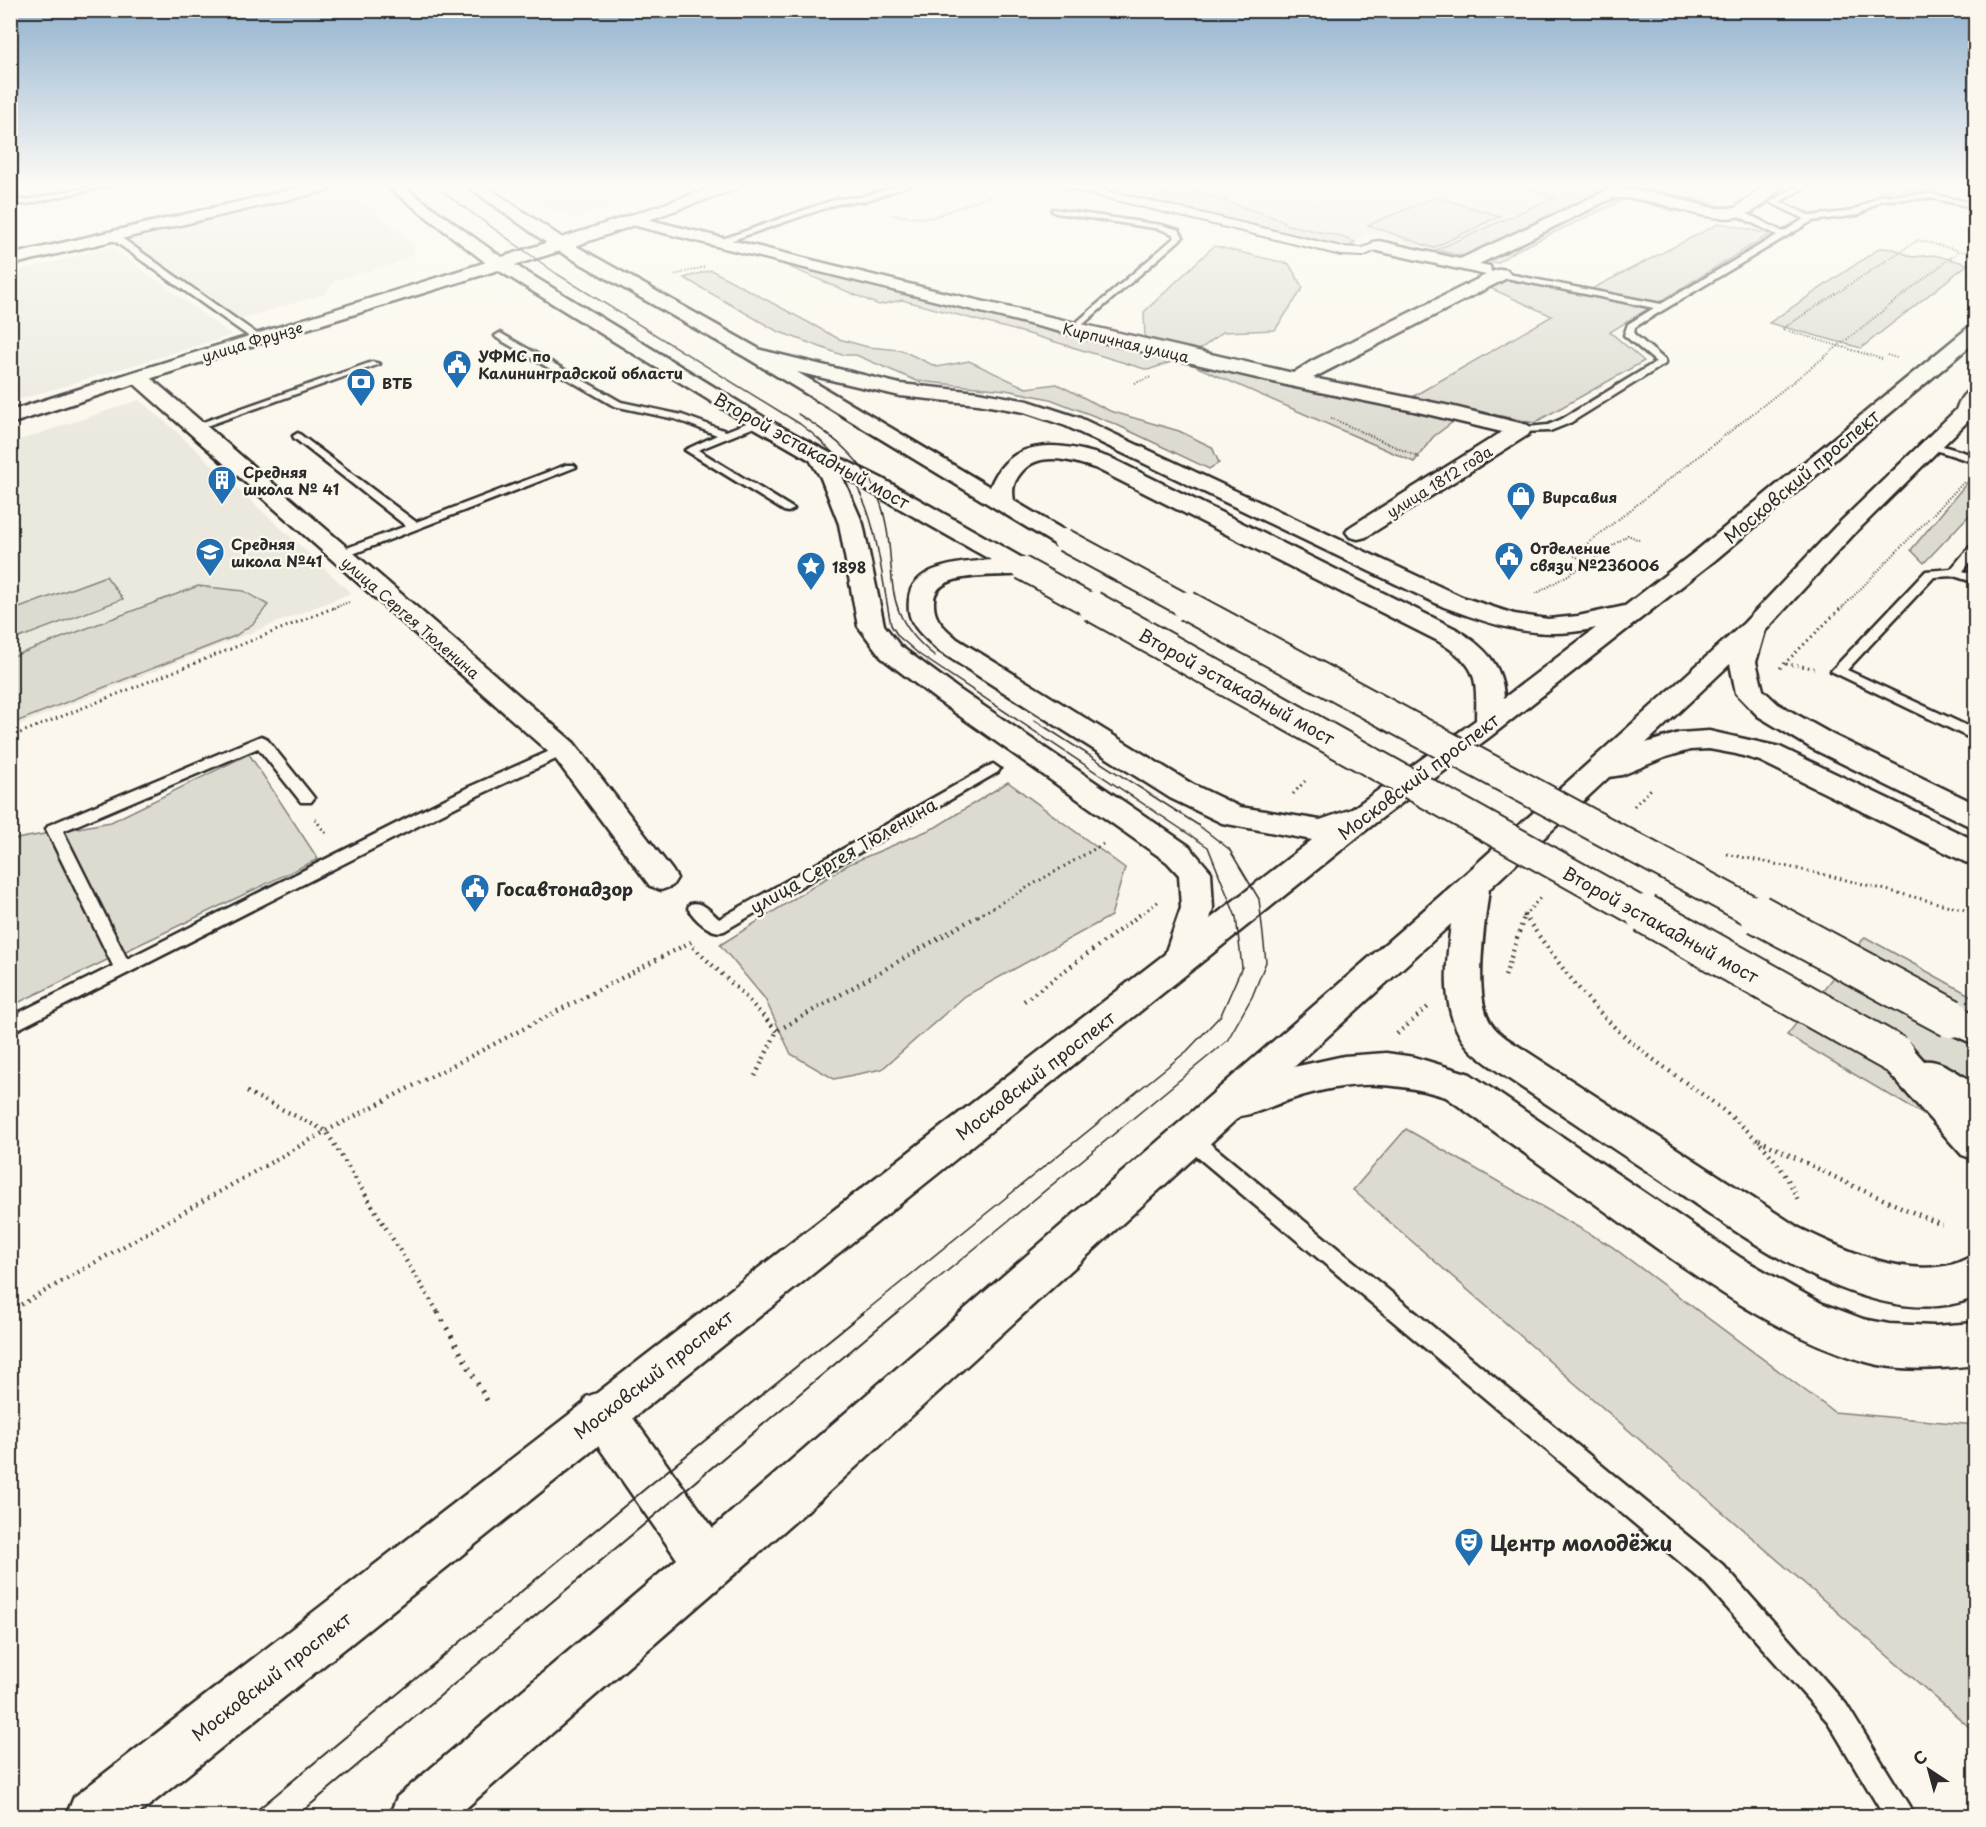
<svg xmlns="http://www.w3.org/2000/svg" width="1986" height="1827" font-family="'Playpen Sans',sans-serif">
	<rect width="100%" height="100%" fill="#fbf7ec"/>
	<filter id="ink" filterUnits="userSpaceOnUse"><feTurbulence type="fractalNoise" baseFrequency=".0167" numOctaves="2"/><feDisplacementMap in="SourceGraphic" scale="12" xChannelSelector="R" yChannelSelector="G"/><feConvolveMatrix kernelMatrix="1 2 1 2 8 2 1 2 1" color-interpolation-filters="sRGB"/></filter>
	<g filter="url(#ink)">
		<g fill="#ebe8de">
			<polygon points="344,185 411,241 415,253 394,264 335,280 325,294 238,319 124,236"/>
			<polygon points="597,185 660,185 671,190 640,198 636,196 624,200 630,203 575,218 560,210 551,212 539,204 544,202 540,199"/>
			<polygon points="1114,185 1265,185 1319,201 1361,185 1542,185 1532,192 1556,197 1436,250 1366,233 1348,248 1102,190"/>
			<polygon points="1647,185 1739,185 1716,203"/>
			<polygon points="111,247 232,335 11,402 11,273"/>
			<polygon points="139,400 167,423 351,593 11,728 11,443"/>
		</g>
		<g fill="#dddad0" stroke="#84827e" stroke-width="1.5">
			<polygon points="1542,185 1639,185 1717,205 1674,211 1627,198 1515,251 1497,263 1436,250 1555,197 1532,191"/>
			<path d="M1924 185H1941C1923 196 1901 199 1881 191 1894 184 1911 194 1924 185Z"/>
			<polygon points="1184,187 1284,221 1283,224 1339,236 1355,242 1348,248 1148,201"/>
			<polygon points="1436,197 1500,216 1433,248 1368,225"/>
			<polygon points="1720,223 1770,234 1610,332 1644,361 1534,423 1412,397 1552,316 1490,288 1509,279 1582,294"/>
			<polygon points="1214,246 1289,264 1303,288 1275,330 1223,332 1198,351 1145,339 1144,312"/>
			<polygon points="1880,248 1894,249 1912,257 1934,255 1968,264 1861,348 1769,323"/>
			<polygon points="768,258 1177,360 1148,370 1029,334 902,300 879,305"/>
			<polygon points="711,270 839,339 868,347 901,350 937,367 969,361 1026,388 1057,384 1110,411 1179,431 1212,447 1219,463 1209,469 1115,424 1050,399 1006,390 917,381 856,355 842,355 777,331 684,278"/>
			<polygon points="1205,363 1454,421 1433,437 1414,462 1197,367"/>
			<polygon points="1975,473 1975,509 1924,563 1911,550"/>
			<polygon points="106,576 123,599 11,641 11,611"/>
			<polygon points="198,586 244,591 268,605 254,623 235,636 11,724 11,657"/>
			<polygon points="249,754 318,859 11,1006 11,840 111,822"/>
			<polygon points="1008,782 1125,868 1111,916 965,996 882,1069 834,1079 791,1054 765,999 720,945 849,864 936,827"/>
			<polygon points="1865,937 1975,998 1975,1145 1787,1035"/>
			<polygon points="1406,1129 1611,1246 1834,1412 1975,1425 1975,1732 1353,1190"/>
		</g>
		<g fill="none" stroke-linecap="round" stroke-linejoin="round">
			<g stroke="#2b2b2b" stroke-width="5">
				<g id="service">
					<polygon points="98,185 111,185 27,204 10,204 10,200 27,200"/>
					<polygon points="901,185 911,185 865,201 840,203 721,244 714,242 836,199 861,197"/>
					<polygon points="1799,185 1808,185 1780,202 1811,216 1853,211 1880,196 1931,194 1976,204 1976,208 1931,198 1882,200 1858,215 1812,221 1635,327 1634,334 1665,360 1665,364 1570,423 1550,431 1516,432 1516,428 1548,425 1562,419 1656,362 1624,335 1628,324 1654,308 1501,277 1497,274 1498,272 1661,304 1777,235 1736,215 1736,211 1742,211 1783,232 1804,219 1770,202"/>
					<polygon points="1053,209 1161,225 1179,230 1183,237 1073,333 1070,332 1070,328 1175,237 1173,234 1160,229 1056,213 1052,211"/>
					<polygon points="110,234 116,234 260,336 260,340 254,340 110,238"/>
					<polygon points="500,333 621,402 682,415 726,431 754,420 762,420 762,424 698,450 794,509 788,512 784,511 685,450 717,435 675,419 614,406 497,338 495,336"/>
					<polygon points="372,362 380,364 198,429 190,429 189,427"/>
					<polygon points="298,433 416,522 566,465 574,465 576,467 340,559 336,558 336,552 406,526 294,438 293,436"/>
					<polygon points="1933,443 1976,456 1976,463 1929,448 1929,444"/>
					<polygon points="1972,544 1976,544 1976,555 1963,571 1976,575 1976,583 1954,576 1934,577 1847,670 1976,730 1976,741 1831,671 1926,571 1951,569"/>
					<polygon points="261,736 266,738 311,794 314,798 311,802 301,802 258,748 63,831 127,959 469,787 559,747 564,745 571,750 569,753 479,795 10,1033 10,1017 113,966 46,829 49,825"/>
					<path d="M993 764 1000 769 998 772 724 931C711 935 694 919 688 908L690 904C702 900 710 911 719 919Z"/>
					<polygon points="1189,1130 1196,1132 1723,1565 1846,1704 1909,1806 1913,1816 1884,1816 1828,1722 1705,1583 1182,1144 1179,1138 1182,1132"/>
				</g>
			</g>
			<g stroke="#2b2b2b" stroke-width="4">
				<polygon id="pedestrian" points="1064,185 1083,185 1341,247 1362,248 1379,242 1385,246 1363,256 1341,255 1066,188"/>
			</g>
			<g stroke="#2b2b2b" stroke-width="5">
				<g id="minor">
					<polygon points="311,185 337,185 329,190 10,265 10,255"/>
					<path d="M1766 185H1782C1733 252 1678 195 1616 198 1606 199 1592 209 1582 213 1548 230 1513 247 1479 264L1490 266 1491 272 1501 269 1507 270 1510 274 1507 278 1313 378 1450 406 1528 425 1531 430 1528 435 1366 537 1358 539 1350 537 1346 532 1350 527 1502 432 1414 411 1295 387 1085 338 624 223 622 220 630 215 933 290 1293 373 1312 361 1486 275 1373 250 1371 246 1373 242 1379 241 1460 259 1612 188 1660 194 1713 208H1735Z"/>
					<polygon points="138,371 145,373 574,743 672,870 677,878 672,886 661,890 650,886 554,757 131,381 128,377 131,373"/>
				</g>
			</g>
			<g stroke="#2b2b2b" stroke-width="5">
				<path id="secondary" d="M720 185H741L738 188 567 249 264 342 10 424V411C247 335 485 266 720 185Z"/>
			</g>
			<g stroke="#2b2b2b" stroke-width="5">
				<g id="primary">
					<path d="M385 185H401L497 254 765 418 826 451 881 478 1031 563 1034 568 1031 573C1009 579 935 567 934 601 933 620 944 627 957 639L1192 784 1240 807 1320 820 1352 809 1476 720C1477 674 1477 666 1438 641L1097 469C1073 461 1038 449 1020 474 1013 483 1012 490 1014 501L1072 535 1076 540 1072 545 1064 547 1056 545 747 358 555 249 470 188 468 185H484L567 241 761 350 900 384 978 392 1028 401 1080 418 1462 597 1514 614 1548 619 1578 616 1625 606 1696 551 1969 327 1976 325V341L1714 561 1491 736 1375 823 633 1418 713 1528 1462 877 1744 623 1836 526 1956 410C1960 399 1964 391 1976 388V413L1973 416 1852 536 1765 631 1756 662 1763 690 1778 704 1833 735 1976 804V827L1965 824 1813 749 1758 716 1736 693 1730 664 1646 743 1679 733 1709 731 1780 747 1976 841V865L1965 862 1760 761 1736 754 1709 749 1690 750 1666 757 1622 775 1609 777 1489 889C1485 922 1473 994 1490 1022 1498 1035 1514 1043 1526 1051L1799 1228C1845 1250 1902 1278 1954 1264 1961 1262 1969 1257 1976 1255V1297C1874 1339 1739 1233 1659 1179 1606 1144 1553 1108 1500 1073 1489 1064 1476 1057 1467 1046 1440 1013 1446 963 1451 924L1294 1067 1344 1056 1386 1053 1414 1057 1470 1074 1741 1258 1821 1303 1863 1319 1889 1324 1934 1326 1976 1323V1365C1939 1369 1898 1372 1863 1361 1775 1335 1700 1279 1627 1227 1567 1183 1506 1140 1446 1097 1390 1080 1347 1081 1292 1099 1275 1104 1257 1114 1240 1116L823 1497 457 1816H389L397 1797 677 1559 598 1446 136 1816H66L74 1797 584 1403 586 1397 597 1393 1165 954 1181 908 1179 875 1167 862 937 700 882 658 858 626 839 524 821 478 810 460 751 426 485 262ZM797 372 900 396 978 404 1024 412 1066 426 1444 607C1498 627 1539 641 1596 628L1504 698C1503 664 1484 647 1456 629L1113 459C1068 444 1012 431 990 487ZM842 476 991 560C965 562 910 565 909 600 908 608 909 616 913 623 919 634 930 642 939 651L1170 798 1222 823 1312 840 1210 919 1213 908 1211 872 1189 846 957 688 900 646 884 625 863 524Z"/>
					<polygon points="1951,1004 1976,1014 1976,1045 1938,1028 1933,1018 1938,1008"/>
					<path d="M1896 1040 1909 1044 1924 1061C1940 1058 1962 1076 1976 1084V1160L1962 1155 1883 1066 1878 1055 1883 1044Z"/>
				</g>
			</g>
			<g stroke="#2b2b2b" stroke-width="2" stroke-dasharray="1 2" stroke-linecap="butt">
				<polyline points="893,215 930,218 1021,185"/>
				<polyline points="1965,252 1976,265"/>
				<polyline points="674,275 705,267"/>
				<polyline points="1887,355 1897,358"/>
				<polyline points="1882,359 1782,329 1918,240 1965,252 1976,245"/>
				<polyline points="1135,383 1151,377"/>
				<polyline points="1331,418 1420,458"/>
				<polyline points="1588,563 1628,535 1639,540"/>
				<polyline points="1536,594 1588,563 1573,555 1959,251"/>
				<polyline points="334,608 349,602"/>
				<polyline points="1842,608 1965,481"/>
			</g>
			<g stroke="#2b2b2b" stroke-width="3" stroke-dasharray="1.5 4" stroke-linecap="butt">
				<polyline points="1786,664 1814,668"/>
				<polyline points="1780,668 1843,606"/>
				<polyline points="10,737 338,606"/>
				<polyline points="1293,794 1305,781"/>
				<polyline points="1634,806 1652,788"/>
				<polyline points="315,819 327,835"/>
				<polyline points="1727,854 1822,874 1966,910 1976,908"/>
				<polyline points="978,916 1103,844"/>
				<polyline points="1139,916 1159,901"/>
				<polyline points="1524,916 1541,897"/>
			</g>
			<g stroke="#2b2b2b" stroke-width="4.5" stroke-dasharray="1.5 5" stroke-linecap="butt">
				<path d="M1524 915C1554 957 1585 1001 1623 1035 1683 1088 1766 1123 1798 1200"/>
				<polyline points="693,947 741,992 777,1031"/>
				<polyline points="1505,976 1525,914"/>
				<polyline points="1024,1001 1141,914"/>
				<polyline points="1397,1034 1428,1007"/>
				<polyline points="755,1076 777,1031 981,914"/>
				<polyline points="247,1092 326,1131 439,1314"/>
				<polyline points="1759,1140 1853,1186 1942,1225"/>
				<polyline points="10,1311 326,1131 691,942"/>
			</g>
			<polyline stroke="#2b2b2b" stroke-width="5" stroke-dasharray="2 7" stroke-linecap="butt" points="438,1312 489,1404"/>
			<use href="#service" fill="#fbf7ec" fill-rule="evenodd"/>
			<use href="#pedestrian" fill="#fbf7ec" fill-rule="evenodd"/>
			<use href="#minor" fill="#fbf7ec" fill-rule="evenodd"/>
			<use href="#secondary" fill="#fbf7ec" fill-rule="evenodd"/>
			<use href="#primary" fill="#fbf7ec" fill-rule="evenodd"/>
			<g stroke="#2b2b2b" stroke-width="1.5">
				<path d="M433 185 557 274 800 424C878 481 874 538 891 625L898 636 920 655 1208 847 1236 917 1242 967 1221 1015 1187 1051 862 1314"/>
				<path d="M798 414C836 437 871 466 883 511 900 573 876 610 935 656"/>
				<polyline points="895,1314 1227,1041 1252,997 1266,962 1259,899 1229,849 1198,825 1034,720"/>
			</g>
			<g stroke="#2b2b2b" stroke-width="2">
				<polyline points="250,1816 651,1484 864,1312"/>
				<polyline points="297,1816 897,1312"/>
			</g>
			<g stroke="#2b2b2b" stroke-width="26" stroke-linecap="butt">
				<g id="primary-bridge-far2">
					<polyline points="1064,540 1190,608"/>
					<polyline points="1022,568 1095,608"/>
				</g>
			</g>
			<g stroke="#2b2b2b" stroke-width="33" stroke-linecap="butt">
				<g id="primary-bridge-far1">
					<polyline points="1092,606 1647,916"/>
					<polyline points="1187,606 1761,916"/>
				</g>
			</g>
			<g stroke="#2b2b2b" stroke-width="42" stroke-linecap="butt">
				<g id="primary-bridge">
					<polyline points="1645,914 1896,1055"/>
					<polyline points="1758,914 1951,1018"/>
				</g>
			</g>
			<use href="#primary-bridge-far2" stroke="#fbf7ec" stroke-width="22"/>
			<use href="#primary-bridge-far1" stroke="#fbf7ec" stroke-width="29"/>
			<use href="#primary-bridge" stroke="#fbf7ec" stroke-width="38"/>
		</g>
	</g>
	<linearGradient id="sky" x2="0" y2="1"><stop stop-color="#92b2ce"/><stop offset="0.42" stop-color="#fdfbf6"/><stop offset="1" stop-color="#fdfbf6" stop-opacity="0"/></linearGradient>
	<rect width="1986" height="440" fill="url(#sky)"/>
	<defs>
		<g id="civic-pin" transform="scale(1.5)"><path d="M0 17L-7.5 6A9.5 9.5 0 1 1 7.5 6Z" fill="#1f6fb2" stroke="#fbf7ec"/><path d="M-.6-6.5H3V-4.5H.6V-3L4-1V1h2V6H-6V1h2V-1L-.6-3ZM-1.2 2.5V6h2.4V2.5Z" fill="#fff"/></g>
		<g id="bank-pin" transform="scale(1.5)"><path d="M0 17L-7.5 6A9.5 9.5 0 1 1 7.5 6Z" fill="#1f6fb2" stroke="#fbf7ec"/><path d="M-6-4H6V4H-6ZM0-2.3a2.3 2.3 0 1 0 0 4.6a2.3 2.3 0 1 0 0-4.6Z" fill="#fff"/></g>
		<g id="building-pin" transform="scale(1.5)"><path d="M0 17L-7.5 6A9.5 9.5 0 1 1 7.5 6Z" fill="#1f6fb2" stroke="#fbf7ec"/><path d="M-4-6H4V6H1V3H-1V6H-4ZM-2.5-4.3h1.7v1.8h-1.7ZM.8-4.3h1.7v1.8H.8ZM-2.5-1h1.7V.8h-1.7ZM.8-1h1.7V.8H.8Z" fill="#fff"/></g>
		<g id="shop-pin" transform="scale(1.5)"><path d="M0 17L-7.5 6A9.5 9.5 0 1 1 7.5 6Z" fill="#1f6fb2" stroke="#fbf7ec"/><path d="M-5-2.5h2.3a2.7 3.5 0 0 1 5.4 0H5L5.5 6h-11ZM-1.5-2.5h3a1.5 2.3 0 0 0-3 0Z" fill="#fff"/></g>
		<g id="school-pin" transform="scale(1.5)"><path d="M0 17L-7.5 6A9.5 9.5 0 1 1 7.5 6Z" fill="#1f6fb2" stroke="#fbf7ec"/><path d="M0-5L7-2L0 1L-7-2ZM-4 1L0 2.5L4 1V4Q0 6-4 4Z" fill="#fff"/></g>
		<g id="sight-pin" transform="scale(1.5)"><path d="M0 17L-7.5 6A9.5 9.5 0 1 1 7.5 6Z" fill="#1f6fb2" stroke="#fbf7ec"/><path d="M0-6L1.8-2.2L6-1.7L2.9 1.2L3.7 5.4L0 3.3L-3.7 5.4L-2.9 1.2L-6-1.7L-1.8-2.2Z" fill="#fff"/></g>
		<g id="theatre-pin" transform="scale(1.5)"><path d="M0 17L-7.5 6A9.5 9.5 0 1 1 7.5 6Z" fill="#1f6fb2" stroke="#fbf7ec"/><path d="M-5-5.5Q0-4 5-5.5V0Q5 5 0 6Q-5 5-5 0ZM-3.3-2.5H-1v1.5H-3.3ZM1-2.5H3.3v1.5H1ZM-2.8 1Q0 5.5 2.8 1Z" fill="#fff"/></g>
	</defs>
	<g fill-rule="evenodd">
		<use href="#civic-pin" x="457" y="364"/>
		<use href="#bank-pin" x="361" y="382"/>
		<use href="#building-pin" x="222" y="480"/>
		<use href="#shop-pin" x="1521" y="496"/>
		<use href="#school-pin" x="210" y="552"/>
		<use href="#civic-pin" x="1509" y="556"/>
		<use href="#sight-pin" x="811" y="566"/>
		<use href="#civic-pin" x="475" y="888"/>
		<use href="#theatre-pin" x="1469" y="1542"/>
	</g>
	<g text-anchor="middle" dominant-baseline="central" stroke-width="5" stroke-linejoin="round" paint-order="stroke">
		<g font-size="15" fill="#2b2b2b" stroke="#fbf7ec">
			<text transform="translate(252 341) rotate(-17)">улица Фрунзе</text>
			<text transform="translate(1126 342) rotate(13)">Кирпичная улица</text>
			<text transform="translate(1439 481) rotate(-32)">улица 1812 года</text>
			<text transform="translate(411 617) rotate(41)">улица Сергея Тюленина</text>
		</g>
		<g font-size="15" font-weight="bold" fill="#2b2b2b" stroke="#fbf7ec" text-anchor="start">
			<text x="478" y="355">УФМС по<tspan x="478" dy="17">Калининградской области</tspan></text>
			<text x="382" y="382">ВТБ</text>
			<text x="243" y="471">Средняя<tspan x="243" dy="17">школа № 41</tspan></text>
			<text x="1542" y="496">Вирсавия</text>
			<text x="231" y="543">Средняя<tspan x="231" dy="17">школа №41</tspan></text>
			<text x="1530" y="547">Отделение<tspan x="1530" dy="17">связи №236006</tspan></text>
			<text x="832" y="566">1898</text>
		</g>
		<g font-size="18" fill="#2b2b2b" stroke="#fbf7ec">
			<text transform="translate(812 450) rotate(29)">Второй эстакадный мост</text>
			<text transform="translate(1801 476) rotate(-40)">Московский проспект</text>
			<text transform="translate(1237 686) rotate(29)">Второй эстакадный мост</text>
			<text transform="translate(1418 776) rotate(-37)">Московский проспект</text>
			<text transform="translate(843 855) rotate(-30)">улица Сергея Тюленина</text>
			<text transform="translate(1661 924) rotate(29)">Второй эстакадный мост</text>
			<text transform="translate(1035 1075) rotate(-38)">Московский проспект</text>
			<text transform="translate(653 1374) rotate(-38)">Московский проспект</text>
			<text transform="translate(271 1676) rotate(-38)">Московский проспект</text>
		</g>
		<g font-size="18" font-weight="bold" fill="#2b2b2b" stroke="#fbf7ec" text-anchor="start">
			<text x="496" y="888">Госавтонадзор</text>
		</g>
		<g font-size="21" font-weight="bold" fill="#2b2b2b" stroke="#fbf7ec" text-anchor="start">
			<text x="1490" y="1542">Центр молодёжи</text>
		</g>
	</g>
	<rect width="1986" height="1827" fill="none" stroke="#fbf7ec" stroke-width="36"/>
	<rect x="18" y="18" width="1950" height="1791" fill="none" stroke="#2b2b2b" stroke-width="2" filter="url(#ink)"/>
	<g transform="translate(1929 1770) rotate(324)" stroke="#fbf7ec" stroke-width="4.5" paint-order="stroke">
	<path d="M0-4.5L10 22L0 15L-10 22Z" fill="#2b2b2b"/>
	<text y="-9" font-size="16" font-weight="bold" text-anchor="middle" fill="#2b2b2b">С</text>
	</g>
</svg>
